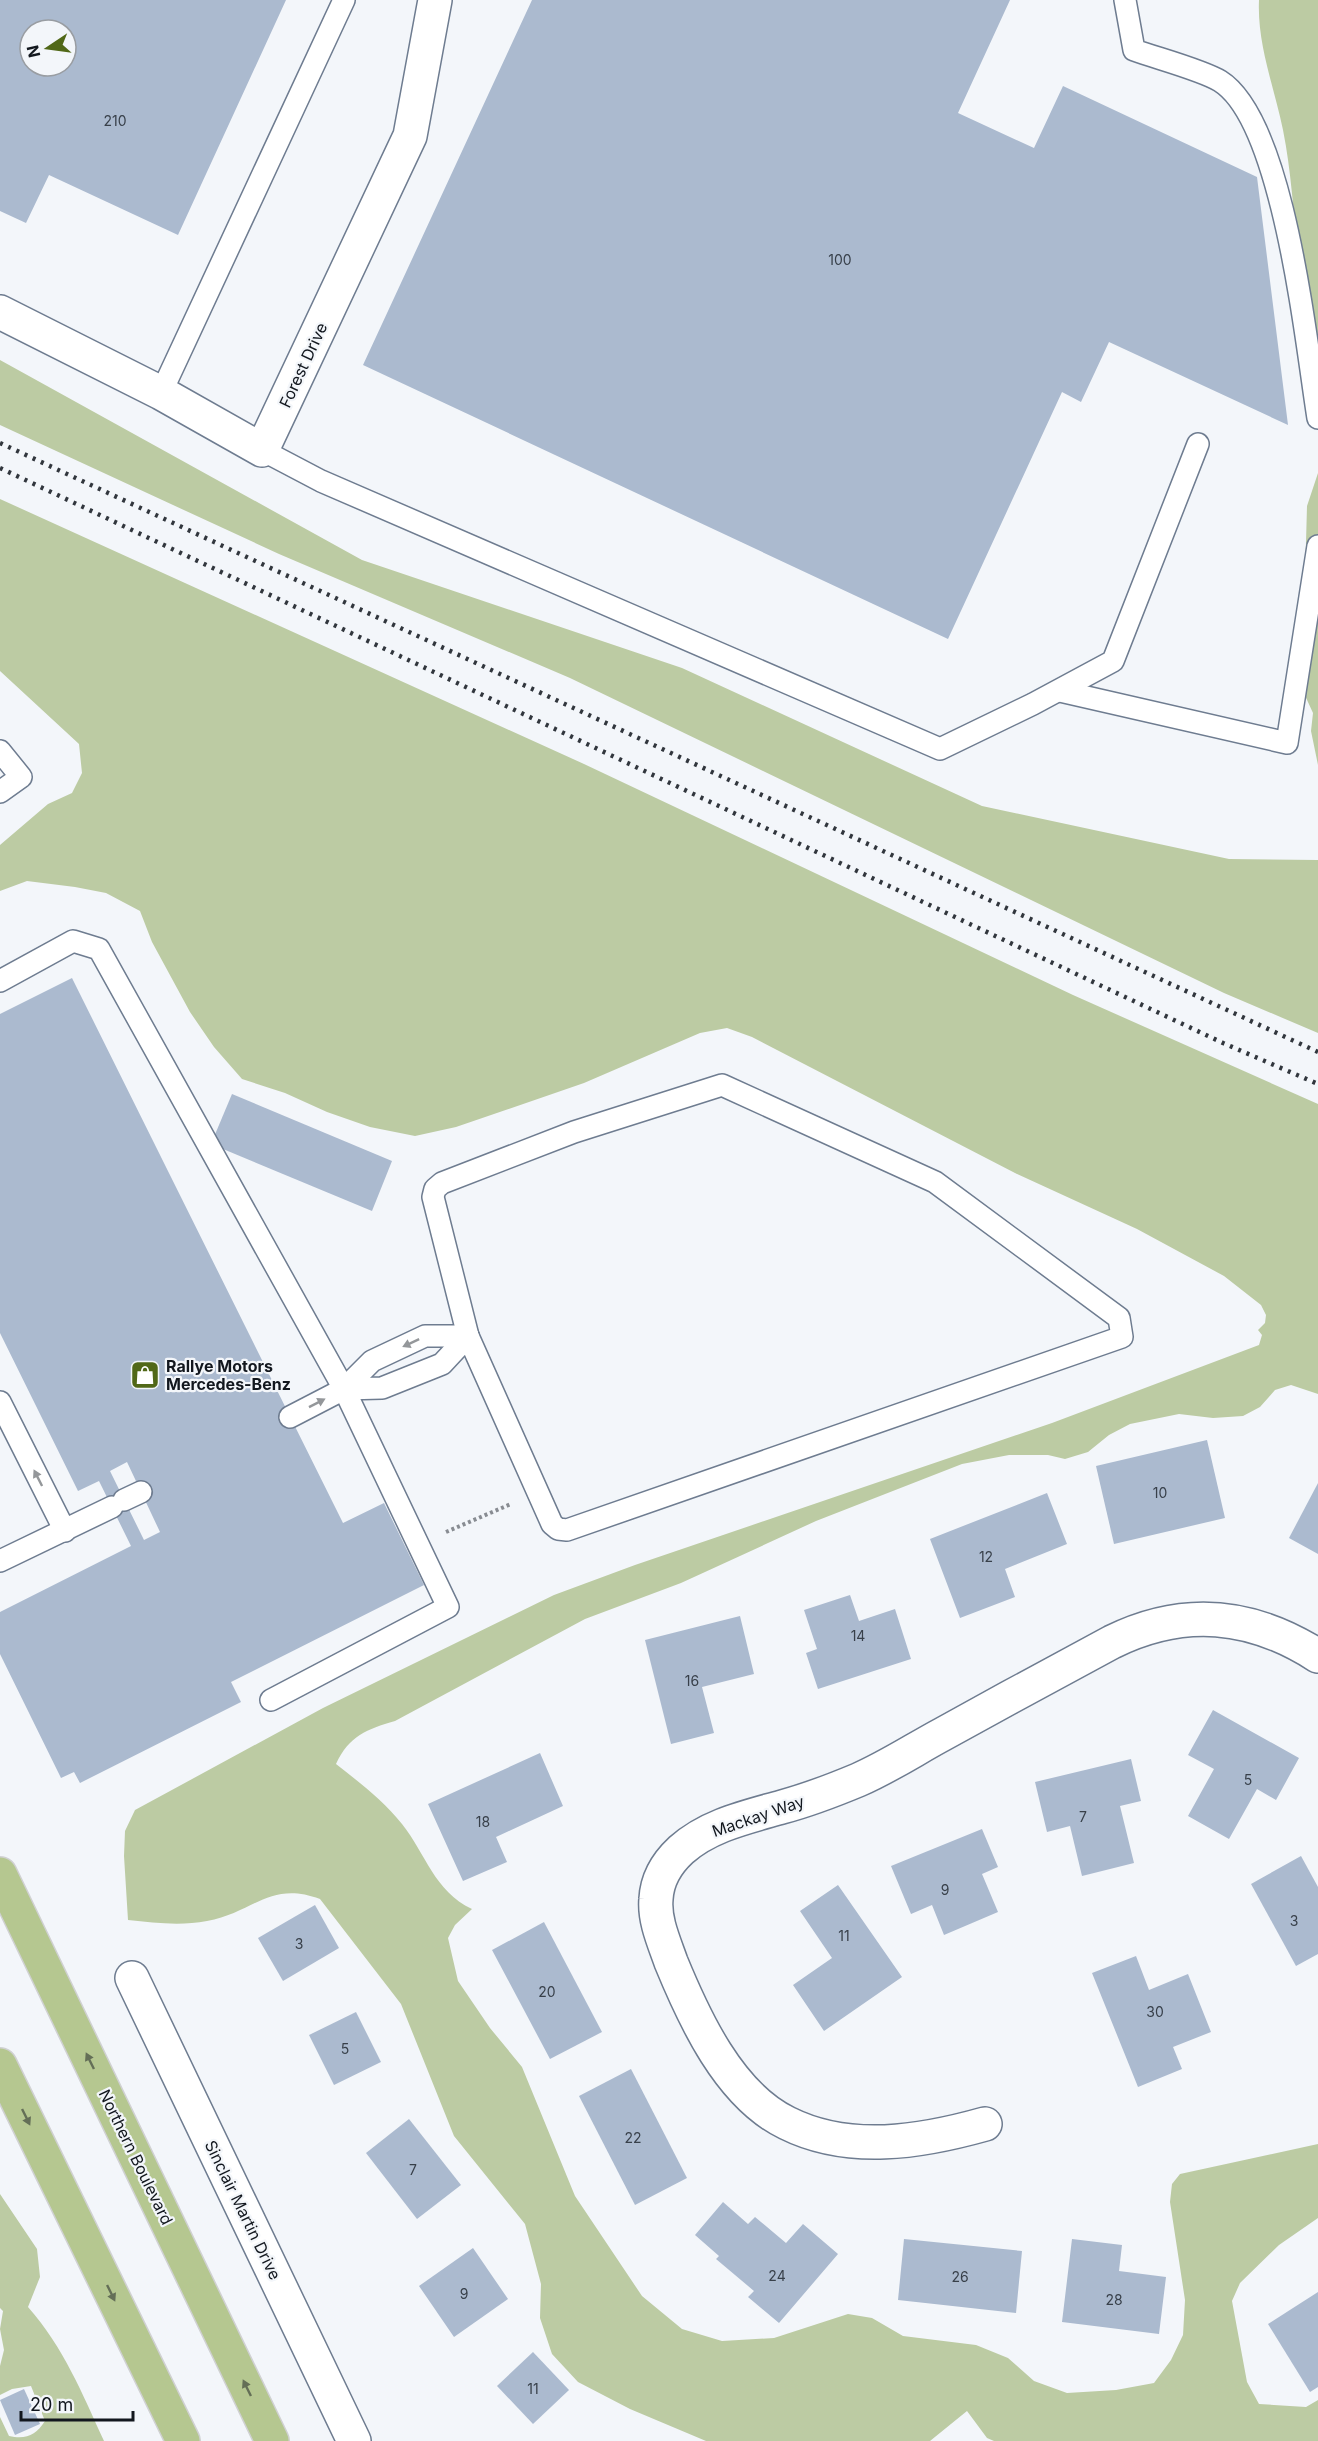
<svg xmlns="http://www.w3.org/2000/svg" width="1318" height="2441" font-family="Inter,sans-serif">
	<rect width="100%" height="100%" fill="#f3f6fa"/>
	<g fill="#bccba3">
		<path d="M1259 0H1318V341C1293 274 1297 199 1283 130 1274 86 1257 45 1259 0Z"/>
		<polygon points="0,360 362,560 682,668 982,806 1229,859 1318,860 1318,1033 1224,993 570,678 279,554 0,425"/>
		<polygon points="1318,473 1318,765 1311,731 1313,713 1302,689 1307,506"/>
		<path d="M0 499 584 764 1073 995 1318 1104V1394L1291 1385 1275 1390 1260 1407 1243 1416 1213 1418 1179 1414 1130 1424 1109 1435 1088 1452 1065 1459 1048 1455H1009L962 1464 816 1521 681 1583 585 1619 395 1721C367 1729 349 1736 336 1764 360 1783 383 1800 402 1824 426 1854 434 1891 472 1909L455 1925 448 1938 458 1981 490 2028 522 2067 575 2196 642 2296 682 2329 722 2341 774 2338 848 2314 872 2318 903 2336 976 2345 1008 2358 1034 2381 1067 2393 1116 2390 1154 2383 1171 2360 1183 2335 1185 2300 1170 2202 1172 2184 1180 2174 1318 2144V2218L1279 2245 1240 2283 1232 2301 1247 2382 1259 2404 1306 2407 1318 2400V2441H994L987 2438 967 2411 930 2441H706L630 2409 578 2382 552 2354 540 2318 541 2284 525 2224 454 2136 401 2004 320 1899C270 1880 253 1913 207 1921 181 1926 155 1923 128 1920L124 1856 125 1831 135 1810 323 1708 554 1595 635 1565 1052 1423 1259 1345 1262 1335 1258 1330 1265 1323 1266 1315 1261 1305 1224 1276 1137 1229 1015 1173 752 1037 727 1028 700 1033 584 1083 456 1127 415 1136 370 1127 327 1112 285 1093 242 1079 214 1047 190 1012 152 942 140 911 106 893 75 887 27 881 0 891V845L48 804 72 793 82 773 79 744 0 671Z"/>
		<path d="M0 2194 37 2249 40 2277 28 2307C64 2348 82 2393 104 2441H0V2417L9 2436C26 2440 36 2435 45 2421L31 2386 12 2389 0 2395V2366L4 2350 0 2329 3 2311 0 2308Z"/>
	</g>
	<g fill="#abbacf" fill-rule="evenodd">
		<path d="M0 0H286L178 235 49 175 26 223 0 211ZM30 30H66V66H30Z"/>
		<polygon points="532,0 1010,0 958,113 1034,148 1063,86 1257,177 1288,425 1109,342 1081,402 1062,392 948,639 363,365"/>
		<path d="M72 978 343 1523 384 1503 424 1585 231 1682 241 1702 80 1783 74 1772 61 1778 0 1654V1612L131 1546 99 1481 78 1491 0 1333V1014ZM127 1462 160 1532 144 1540 110 1471Z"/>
		<polygon points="232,1094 392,1161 372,1211 211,1144"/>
		<polygon points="1207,1440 1225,1518 1114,1544 1096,1466"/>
		<polygon points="1318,1483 1318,1554 1289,1538"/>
		<polygon points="1047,1493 1067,1544 1005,1569 1015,1597 960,1618 930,1539"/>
		<polygon points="850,1595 859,1621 895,1609 911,1659 818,1689 806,1653 817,1649 804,1610"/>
		<polygon points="740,1616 754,1674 702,1687 714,1733 671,1744 645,1640"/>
		<polygon points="1213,1710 1299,1758 1276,1800 1257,1789 1229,1839 1188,1816 1214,1769 1188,1755"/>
		<polygon points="540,1753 563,1806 496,1837 507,1862 463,1881 428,1804"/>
		<polygon points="1131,1759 1141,1801 1120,1806 1134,1863 1082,1876 1070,1826 1047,1832 1035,1782"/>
		<polygon points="982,1829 998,1867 982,1874 998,1912 944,1935 932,1905 911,1914 891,1866"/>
		<polygon points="1301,1856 1318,1887 1318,1954 1296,1966 1251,1884"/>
		<polygon points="838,1885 902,1977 824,2031 793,1985 832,1958 800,1911"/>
		<polygon points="315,1905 339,1948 283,1981 258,1938"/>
		<polygon points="544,1922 602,2032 550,2059 492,1950"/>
		<polygon points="1136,1956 1149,1990 1188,1974 1211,2032 1173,2047 1182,2069 1138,2087 1092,1973"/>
		<polygon points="356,2012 381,2062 334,2085 309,2035"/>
		<polygon points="631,2069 687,2178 635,2205 579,2096"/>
		<polygon points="409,2119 461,2185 417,2219 366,2153"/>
		<polygon points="723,2202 748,2224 755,2217 786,2243 803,2224 838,2254 779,2323 748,2297 754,2291 716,2259 719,2256 695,2235"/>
		<polygon points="904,2239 1022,2251 1016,2313 898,2300"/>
		<polygon points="1072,2239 1122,2245 1119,2271 1166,2277 1159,2334 1062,2322"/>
		<polygon points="473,2248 508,2299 454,2337 419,2286"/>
		<polygon points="1318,2292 1318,2387 1310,2392 1268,2324"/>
		<polygon points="533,2352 569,2390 533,2424 497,2386"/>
		<polygon points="24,2389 40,2424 15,2435 0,2400"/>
	</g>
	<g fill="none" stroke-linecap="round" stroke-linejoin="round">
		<g stroke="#6e7c90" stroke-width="24">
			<g id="lane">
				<path d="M1125 0 1134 50C1156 58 1202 70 1220 81 1284 121 1306 343 1318 418"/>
				<polyline points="161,393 344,0"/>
				<polyline points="262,450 321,481 940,749 1033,704 1113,661 1198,444"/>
				<polyline points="1060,691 1287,743 1318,546"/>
				<polyline points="0,751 21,777 0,792"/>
				<polyline points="0,981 73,941 99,949 344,1389 448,1607 271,1700"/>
				<polygon points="722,1085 935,1182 1119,1318 1122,1337 567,1530 558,1529 552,1524 468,1336 433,1197 435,1189 442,1183 574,1132"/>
				<polyline points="344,1389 382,1388 442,1364 468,1336"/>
				<polyline points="0,1402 65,1531"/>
				<polyline points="290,1417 344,1389 372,1361 425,1336 468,1336"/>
				<polyline points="124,1500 141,1492"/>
				<polyline points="0,1561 112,1507"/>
			</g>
		</g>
		<g stroke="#6e7c90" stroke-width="36">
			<g id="street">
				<polyline points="0,312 161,393 262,450 410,136 435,0"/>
				<polyline points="132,1978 354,2441"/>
				<path d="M985 2124C921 2142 849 2154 787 2123 729 2095 694 2018 671 1962 664 1942 654 1920 656 1899 657 1880 667 1863 681 1850 709 1825 747 1817 782 1807 808 1800 834 1790 858 1780 888 1767 915 1749 943 1734 999 1703 1056 1672 1112 1642 1183 1607 1251 1613 1318 1656"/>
			</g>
		</g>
		<g stroke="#d0d1d2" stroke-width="36">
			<g id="primary">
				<polyline points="0,1874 272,2441"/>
				<polyline points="0,2065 183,2441"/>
			</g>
		</g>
		<polyline stroke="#888c92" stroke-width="4" stroke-dasharray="3 3" stroke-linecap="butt" points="446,1532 511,1504"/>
		<use href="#lane" stroke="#fff" stroke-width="21"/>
		<use href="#street" stroke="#fff" stroke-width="33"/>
		<use href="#primary" stroke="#b5c790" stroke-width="33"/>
		<g stroke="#31363d" stroke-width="4.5" stroke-dasharray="3 6" stroke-linecap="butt">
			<polyline points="0,443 1318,1052"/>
			<polyline points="0,468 1223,1043 1318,1084"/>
		</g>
	</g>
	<defs><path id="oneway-solid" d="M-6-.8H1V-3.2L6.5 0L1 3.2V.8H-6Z" transform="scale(1.5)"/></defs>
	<g fill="#94979a">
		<use href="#oneway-solid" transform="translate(411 1343) rotate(155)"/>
		<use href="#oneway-solid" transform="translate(317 1403) rotate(-27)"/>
		<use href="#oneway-solid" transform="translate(38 1478) rotate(-117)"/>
	</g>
	<g fill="#646f57">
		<use href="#oneway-solid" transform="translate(90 2061) rotate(-116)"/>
		<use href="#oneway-solid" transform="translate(26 2117) rotate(64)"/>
		<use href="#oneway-solid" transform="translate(111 2293) rotate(64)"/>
		<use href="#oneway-solid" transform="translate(247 2388) rotate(-116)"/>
	</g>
	<defs>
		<g id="shop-square" transform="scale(1.5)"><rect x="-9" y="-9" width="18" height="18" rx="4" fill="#516818" stroke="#f3f6fa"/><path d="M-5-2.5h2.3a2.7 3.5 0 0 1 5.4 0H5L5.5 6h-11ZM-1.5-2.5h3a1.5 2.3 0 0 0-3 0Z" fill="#fff"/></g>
	</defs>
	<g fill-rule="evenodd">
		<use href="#shop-square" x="145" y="1375"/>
	</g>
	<g text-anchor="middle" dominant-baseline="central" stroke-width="4.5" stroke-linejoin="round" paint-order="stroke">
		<g font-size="14" fill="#38404a">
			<text x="115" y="120">210</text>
			<text x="840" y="259">100</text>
			<text x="1160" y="1492">10</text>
			<text x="986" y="1556">12</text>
			<text x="858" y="1635">14</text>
			<text x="692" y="1680">16</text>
			<text x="1248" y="1779">5</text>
			<text x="1083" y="1816">7</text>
			<text x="483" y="1821">18</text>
			<text x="945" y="1889">9</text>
			<text x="1294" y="1920">3</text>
			<text x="844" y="1935">11</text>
			<text x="299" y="1943">3</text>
			<text x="547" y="1991">20</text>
			<text x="1155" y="2011">30</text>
			<text x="345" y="2048">5</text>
			<text x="633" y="2137">22</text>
			<text x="413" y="2169">7</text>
			<text x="777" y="2275">24</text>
			<text x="960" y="2276">26</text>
			<text x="464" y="2293">9</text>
			<text x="1114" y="2299">28</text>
			<text x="533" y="2388">11</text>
		</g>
		<g font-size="16" fill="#12171e" stroke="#f3f6fa">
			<text transform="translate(303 365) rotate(-65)">Forest Drive</text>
			<text transform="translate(758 1816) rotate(-19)">Mackay Way</text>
			<text transform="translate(136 2157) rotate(64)">Northern Boulevard</text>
			<text transform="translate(243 2210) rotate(64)">Sinclair Martin Drive</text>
		</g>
		<g font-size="16" font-weight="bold" fill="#12171e" stroke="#f3f6fa" text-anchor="start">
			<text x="166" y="1366">Rallye Motors<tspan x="166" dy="18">Mercedes-Benz</tspan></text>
		</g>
	</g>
	<g transform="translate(48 48) rotate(257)"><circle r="28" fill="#f3f6fa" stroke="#999da2" stroke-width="1.5"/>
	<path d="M0-4.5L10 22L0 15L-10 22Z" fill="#516818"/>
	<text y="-9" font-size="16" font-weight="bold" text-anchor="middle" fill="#12171e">N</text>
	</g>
	<path d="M21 2411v9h112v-9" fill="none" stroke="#12171e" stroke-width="3"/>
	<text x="30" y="2411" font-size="18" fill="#12171e" stroke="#f3f6fa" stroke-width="4.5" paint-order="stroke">20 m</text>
</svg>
